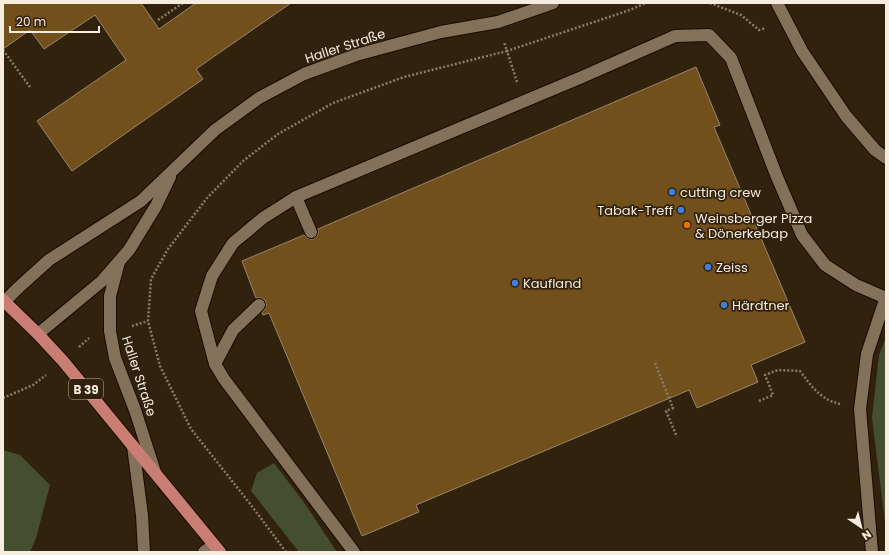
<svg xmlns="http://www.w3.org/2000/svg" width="889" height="555" font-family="Poppins,sans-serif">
	<rect width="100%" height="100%" fill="#31220d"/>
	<g fill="#464e30">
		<polygon points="886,337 886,530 872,418 879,355"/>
		<polygon points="3,450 20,455 50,485 36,538 30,552 3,552"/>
		<polygon points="274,463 303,501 337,552 299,552 251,491 257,473"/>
	</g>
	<g fill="#72501c" stroke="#98866e">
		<polygon points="3,3 141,3 159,29 196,3 291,3 196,69 203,79 72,171 37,121 126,60 95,15 44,49 30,30 3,49"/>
		<polygon points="696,67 720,125 714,127 805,342 751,365 758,382 697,408 689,390 416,505 419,512 362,536 269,313 263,315 262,313 266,307 266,303 265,300 261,298 256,298 242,261 304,235 307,238 310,239 314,239 317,236 318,233 318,229"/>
	</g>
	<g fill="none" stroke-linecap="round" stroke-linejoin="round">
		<g stroke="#190b00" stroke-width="14">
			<g id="minor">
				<polyline points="777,3 802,51 846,116 875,150 886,158"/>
				<polyline points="296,197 311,232"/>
				<polyline points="119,262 110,296 110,331 115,358 135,410 155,472"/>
				<polyline points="4,302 18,288 49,260 141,201 215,130 259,98 304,74 356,55 441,32 498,22 553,3"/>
				<polyline points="38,334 102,281 129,250 156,206 170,177"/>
				<polyline points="215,364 233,330 259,305"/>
				<polyline points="133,446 142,515 144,552"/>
				<polyline points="204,552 214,545"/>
				<polyline points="354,552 224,379 215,364 201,311 212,276 233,243 263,218 296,197 582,77 675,36 709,35 731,58 777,177 802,235 825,265 856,285 886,298"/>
				<polyline points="872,552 860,409 867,354 886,297"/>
			</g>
		</g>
		<g stroke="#190b00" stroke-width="14">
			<polyline id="major" points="3,300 38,334 63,361 220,552"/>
		</g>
		<g stroke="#887c6a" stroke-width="2.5" stroke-dasharray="2 2" stroke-linecap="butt">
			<polyline points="710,3 741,15 759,30 766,28"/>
			<polyline points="158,20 183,3"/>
			<polyline points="3,50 30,87"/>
			<polyline points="517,82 507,51 627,11 646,3"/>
			<polyline points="132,326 148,321"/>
			<polyline points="79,347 89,338"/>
			<polyline points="655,363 673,408 666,411 677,437"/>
			<polyline points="3,398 33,385 46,375"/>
			<path d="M759 401 773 395 765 375 778 370 800 371C812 387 820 399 840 404"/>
			<polyline points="286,552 251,505 191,429 160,366 148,321 151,279 168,249 207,198 243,161 278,134 333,103 404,77 507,51 504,42"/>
		</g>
		<use href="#minor" stroke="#83715a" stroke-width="12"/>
		<use href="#major" stroke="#ca7e73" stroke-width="12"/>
	</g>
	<g fill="#3f7fe0" stroke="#31220d" stroke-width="1.5">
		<circle cx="672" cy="192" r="4"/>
		<circle cx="681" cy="210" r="4"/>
		<circle cx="708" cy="267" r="4"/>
		<circle cx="515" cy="283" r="4"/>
		<circle cx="724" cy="305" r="4"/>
	</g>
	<circle fill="#e8710a" stroke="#31220d" stroke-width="1.5" cx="687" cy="225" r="4"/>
	<g text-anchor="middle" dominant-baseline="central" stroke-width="3.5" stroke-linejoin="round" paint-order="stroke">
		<rect fill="#31220d" stroke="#bbafa0" stroke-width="1" x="69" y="379" width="34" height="20" rx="3"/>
		<g font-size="12" font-weight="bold" fill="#f6ecdf">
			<text x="86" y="389">B 39</text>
		</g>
		<g font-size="13" fill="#f6ecdf" stroke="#31220d">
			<text transform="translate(345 46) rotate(-18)">Haller Straße</text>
			<text transform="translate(139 376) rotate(72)">Haller Straße</text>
		</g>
		<g font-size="13" fill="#f6ecdf" stroke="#31220d" text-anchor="start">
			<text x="680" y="192">cutting crew</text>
			<text x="673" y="210" text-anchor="end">Tabak-Treff</text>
			<text x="695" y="218">Weinsberger Pizza<tspan x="695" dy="15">&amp; Dönerkebap</tspan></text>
			<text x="716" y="267">Zeiss</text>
			<text x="523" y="283">Kaufland</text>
			<text x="732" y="305">Härdtner</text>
		</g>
	</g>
	<rect width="889" height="555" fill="none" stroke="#f6ecdf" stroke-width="8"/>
	<g transform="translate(861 527) rotate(145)" stroke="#31220d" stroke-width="3" paint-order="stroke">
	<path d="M0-3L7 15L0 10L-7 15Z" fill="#f6ecdf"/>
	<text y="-6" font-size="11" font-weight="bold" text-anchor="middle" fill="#f6ecdf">N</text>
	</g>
	<path d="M10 26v6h89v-6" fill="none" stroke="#f6ecdf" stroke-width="2"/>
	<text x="16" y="26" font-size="12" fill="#f6ecdf" stroke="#31220d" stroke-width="3" paint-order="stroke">20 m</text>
</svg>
